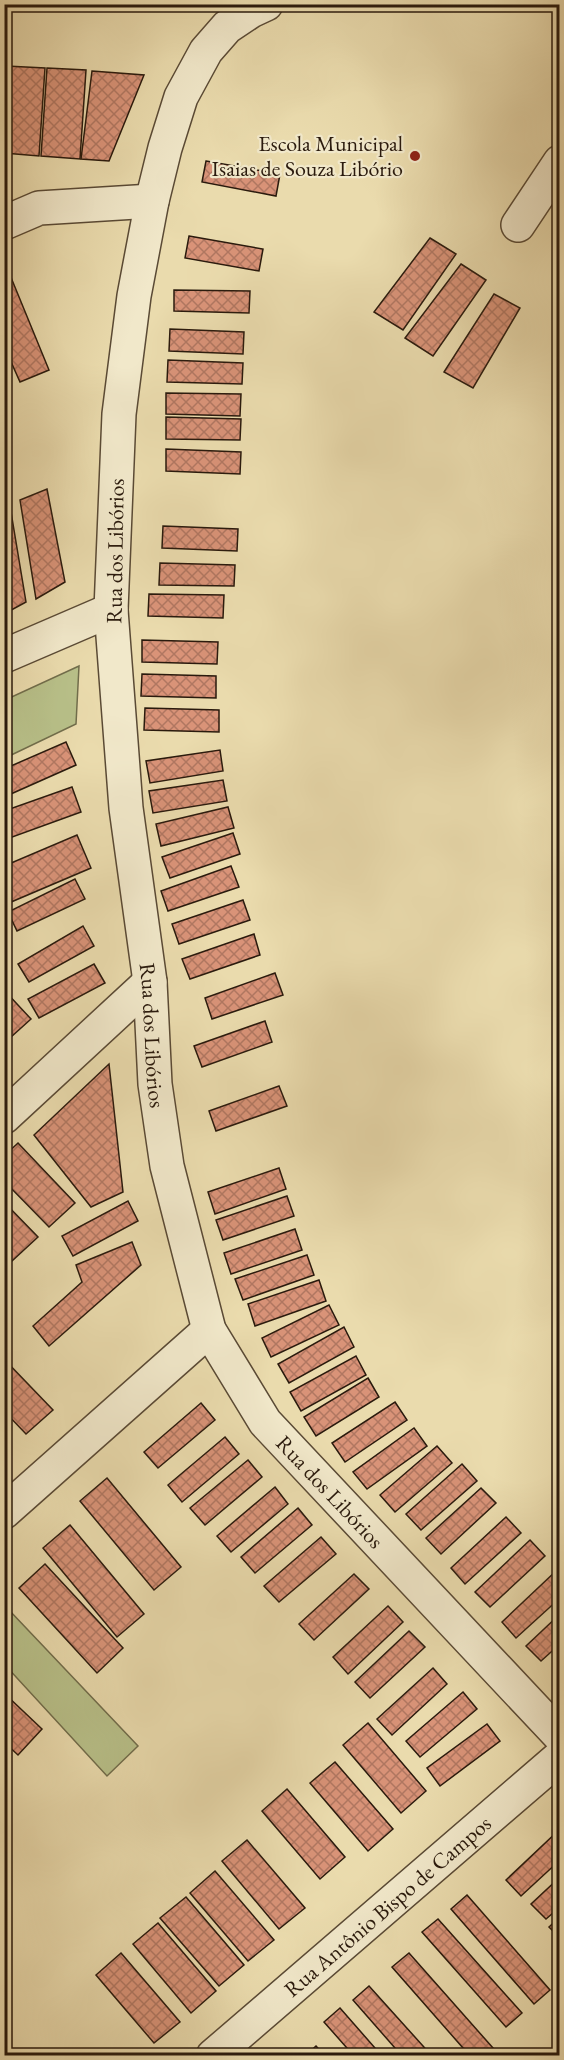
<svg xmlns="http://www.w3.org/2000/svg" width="564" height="2060" font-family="'EB Garamond',serif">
	<defs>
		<pattern id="building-cross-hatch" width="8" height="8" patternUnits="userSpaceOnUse" patternTransform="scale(1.5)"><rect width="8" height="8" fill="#d99378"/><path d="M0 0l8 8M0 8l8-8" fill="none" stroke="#b07761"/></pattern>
	</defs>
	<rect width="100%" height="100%" fill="#eadbad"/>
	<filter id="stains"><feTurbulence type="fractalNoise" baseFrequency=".00333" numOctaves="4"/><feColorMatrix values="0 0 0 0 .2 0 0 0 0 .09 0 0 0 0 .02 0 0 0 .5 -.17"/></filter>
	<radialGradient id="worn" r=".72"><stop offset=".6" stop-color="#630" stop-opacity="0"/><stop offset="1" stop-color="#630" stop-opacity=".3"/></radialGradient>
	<g fill="#b8c089" stroke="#716d4b" stroke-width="1.5">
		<polygon points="79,666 76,724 5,758 5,700"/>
		<polygon points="9,1610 138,1746 107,1776 5,1665 5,1615"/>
	</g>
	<g fill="url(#building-cross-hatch)" stroke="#2a1a0d" stroke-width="1.5">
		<polygon points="6,66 45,68 39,156 4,153"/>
		<polygon points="47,68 86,70 80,159 41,156"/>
		<polygon points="92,71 144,75 109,161 81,159"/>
		<polygon points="206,161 280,174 276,196 202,182"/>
		<polygon points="189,236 263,249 259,271 185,258"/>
		<polygon points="430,238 456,254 403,330 374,312"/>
		<polygon points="461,264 486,280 433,356 405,338"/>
		<polygon points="10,275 49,370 20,382 4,346 4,277"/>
		<polygon points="174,290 250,291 249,313 174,311"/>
		<polygon points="494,294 520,308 473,388 444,372"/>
		<polygon points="170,329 244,332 243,354 169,351"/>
		<polygon points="168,360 243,363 242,384 167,382"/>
		<polygon points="166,393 241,394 240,416 166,414"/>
		<polygon points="166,417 241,419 240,440 166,439"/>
		<polygon points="166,449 241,452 240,474 166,471"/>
		<polygon points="47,489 65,582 36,599 20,500"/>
		<polygon points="9,500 26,602 4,614 4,503"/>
		<polygon points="163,526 238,529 237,551 162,548"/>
		<polygon points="160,563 235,565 234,586 159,585"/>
		<polygon points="149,594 224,595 223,618 148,616"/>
		<polygon points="142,640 218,642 217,664 142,662"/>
		<polygon points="142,674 216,676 216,698 141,696"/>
		<polygon points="145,708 219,710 219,732 144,730"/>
		<polygon points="66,742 76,765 4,797 4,769"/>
		<polygon points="220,750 223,771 150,783 146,761"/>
		<polygon points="223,780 227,801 153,813 149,791"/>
		<polygon points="72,787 81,812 4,840 4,811"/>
		<polygon points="228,807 234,828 161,846 156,824"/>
		<polygon points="233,833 240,854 170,878 162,857"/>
		<polygon points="77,835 91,868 4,905 4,866"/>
		<polygon points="231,866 239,887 168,911 161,891"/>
		<polygon points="75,879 85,899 17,931 8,912"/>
		<polygon points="243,900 250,920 179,944 172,924"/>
		<polygon points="83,926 94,946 29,982 18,964"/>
		<polygon points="254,934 260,955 190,979 182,959"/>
		<polygon points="94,964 105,983 39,1018 28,999"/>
		<polygon points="275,973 283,995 212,1019 205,998"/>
		<polygon points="4,990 31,1019 11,1037 4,1030"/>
		<polygon points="265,1021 272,1042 202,1067 194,1046"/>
		<polygon points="109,1064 123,1192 91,1207 34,1135"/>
		<polygon points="279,1086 287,1106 216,1131 209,1111"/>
		<polygon points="18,1143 75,1203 49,1227 4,1181 4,1156"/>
		<polygon points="279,1168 286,1189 215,1214 208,1192"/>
		<polygon points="287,1196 294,1216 223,1240 216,1220"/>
		<polygon points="128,1201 138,1221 73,1256 62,1236"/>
		<polygon points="4,1202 38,1237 12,1261 4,1253"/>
		<polygon points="295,1229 302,1250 231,1274 224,1253"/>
		<polygon points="132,1242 141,1265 49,1346 33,1326 82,1282 76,1265"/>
		<polygon points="307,1255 314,1275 243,1300 235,1279"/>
		<polygon points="319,1280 326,1301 255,1326 248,1304"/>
		<polygon points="329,1305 339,1325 271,1357 262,1338"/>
		<polygon points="344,1327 354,1347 289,1383 278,1364"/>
		<polygon points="356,1356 366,1375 301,1411 290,1392"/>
		<polygon points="4,1359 53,1410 26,1434 4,1411"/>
		<polygon points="368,1378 379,1397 316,1436 304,1417"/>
		<polygon points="395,1402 407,1420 345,1462 332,1443"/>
		<polygon points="201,1403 215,1420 158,1468 144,1452"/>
		<polygon points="414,1428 427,1446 367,1489 353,1472"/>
		<polygon points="225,1437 239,1454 182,1502 168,1485"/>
		<polygon points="437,1446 452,1463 395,1512 380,1495"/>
		<polygon points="248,1460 262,1477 205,1525 190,1508"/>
		<polygon points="462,1464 477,1481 421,1530 406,1514"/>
		<polygon points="107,1478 181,1567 154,1590 80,1501"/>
		<polygon points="275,1487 288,1504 231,1552 217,1536"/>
		<polygon points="481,1488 496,1503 441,1554 426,1538"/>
		<polygon points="298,1508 312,1525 255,1573 241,1557"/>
		<polygon points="506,1517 521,1533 465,1584 451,1568"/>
		<polygon points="70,1525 144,1614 117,1637 43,1548"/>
		<polygon points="321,1537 336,1554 279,1602 264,1586"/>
		<polygon points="530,1540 545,1556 490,1607 475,1592"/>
		<polygon points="45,1564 123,1648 97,1673 19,1588"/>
		<polygon points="556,1571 560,1574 560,1598 516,1638 502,1622"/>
		<polygon points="354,1574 369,1589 314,1640 299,1624"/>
		<polygon points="388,1606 403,1622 348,1674 333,1657"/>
		<polygon points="560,1614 560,1644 541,1661 526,1646"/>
		<polygon points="409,1631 425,1647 370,1698 355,1682"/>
		<polygon points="433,1668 447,1684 392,1735 377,1719"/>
		<polygon points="463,1692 477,1709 420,1757 406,1741"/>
		<polygon points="4,1693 42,1729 18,1755 4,1742"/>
		<polygon points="368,1723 426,1791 401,1813 343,1745"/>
		<polygon points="487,1724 500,1741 440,1786 427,1768"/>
		<polygon points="335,1762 393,1829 368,1851 310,1783"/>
		<polygon points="287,1789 345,1857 320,1879 262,1811"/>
		<polygon points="560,1829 560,1860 521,1896 506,1880"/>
		<polygon points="247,1840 305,1908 279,1929 222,1861"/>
		<polygon points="215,1871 274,1940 248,1961 190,1893"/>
		<polygon points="560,1877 560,1907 546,1919 531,1904"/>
		<polygon points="467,1895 550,1990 534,2004 451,1909"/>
		<polygon points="186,1897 244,1965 219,1986 160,1918"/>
		<polygon points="560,1917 560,1938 549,1927"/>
		<polygon points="438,1919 522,2013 506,2027 422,1932"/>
		<polygon points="158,1923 216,1991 191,2013 133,1944"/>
		<polygon points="121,1953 180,2022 154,2043 96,1975"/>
		<polygon points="409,1953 493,2048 484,2056 470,2056 392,1967"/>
		<polygon points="369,1986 432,2056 402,2056 353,2000"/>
		<polygon points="340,2008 382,2056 354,2056 324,2022"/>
		<polygon points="316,2046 325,2056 305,2056"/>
	</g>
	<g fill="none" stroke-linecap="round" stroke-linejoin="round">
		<g stroke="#5a4a35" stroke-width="36">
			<g id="minor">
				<path id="s1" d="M266 4 251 11 227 27 206 51 181 97 165 148 152 201 134 296 119 414 111 610 126 808 150 982 155 1084 167 1166 209 1330 265 1422 560 1736"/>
				<polyline points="4,223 39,208 152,201"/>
				<polyline points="518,225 560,162"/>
				<polyline points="4,656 111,610"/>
				<polyline points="4,1117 150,982"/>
				<polyline points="4,1512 209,1330"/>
				<path id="s2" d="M213 2056 560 1757"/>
			</g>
		</g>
		<use href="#minor" stroke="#f1e8ca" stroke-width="33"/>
	</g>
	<circle fill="#8f2418" stroke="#f1e8ca" stroke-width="2" cx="415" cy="156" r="6"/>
	<g text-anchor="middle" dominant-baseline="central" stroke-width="4.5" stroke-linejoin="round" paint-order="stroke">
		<g font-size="22" fill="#2a1a0d" stroke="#f1e8ca" text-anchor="end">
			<text x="403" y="143">Escola Municipal<tspan x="403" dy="25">Isaias de Souza Libório</tspan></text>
		</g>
		<g font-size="22" fill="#2a1a0d" stroke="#f1e8ca">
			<text transform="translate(115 551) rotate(-89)">Rua dos Libórios</text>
			<text stroke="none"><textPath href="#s1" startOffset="1077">Rua dos Libórios</textPath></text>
			<text stroke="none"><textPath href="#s1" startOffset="1581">Rua dos Libórios</textPath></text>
			<text stroke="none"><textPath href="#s2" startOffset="230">Rua Antônio Bispo de Campos</textPath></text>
		</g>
	</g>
	<rect width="564" height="2060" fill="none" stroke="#eadbad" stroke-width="24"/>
	<rect x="6" y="6" width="552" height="2048" fill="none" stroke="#2a1a0d" stroke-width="3"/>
	<rect x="12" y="12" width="540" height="2036" fill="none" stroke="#2a1a0d" stroke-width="1.5"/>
	<rect width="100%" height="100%" filter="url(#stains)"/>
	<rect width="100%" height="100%" fill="url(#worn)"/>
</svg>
